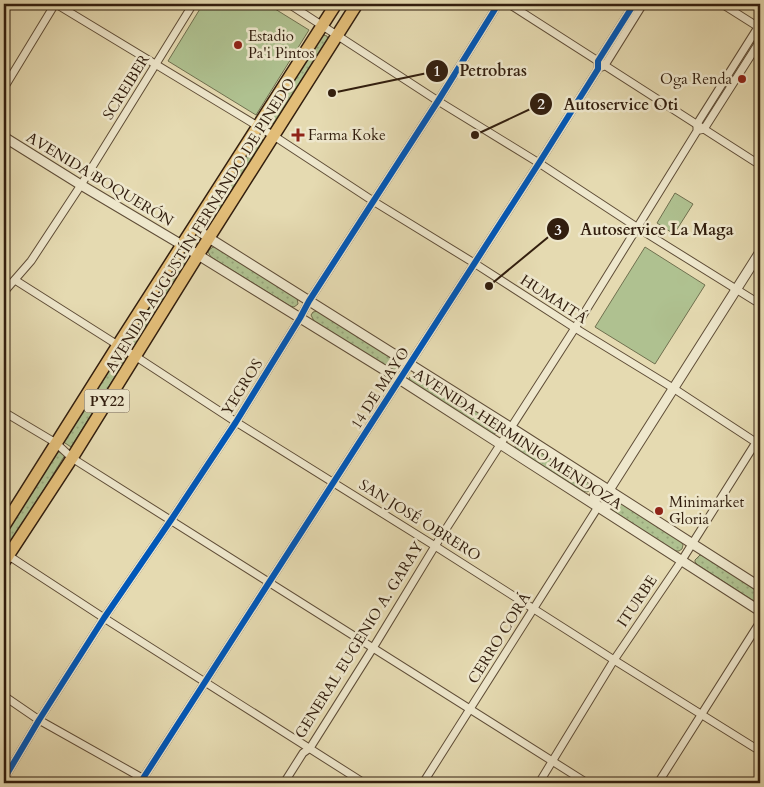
<svg xmlns="http://www.w3.org/2000/svg" width="764" height="787" font-family="Cardo,serif">
	<defs>
		<pattern id="park-dots" width="8" height="8" patternUnits="userSpaceOnUse" patternTransform="scale(1.25)"><rect width="8" height="8" fill="#afc190"/><path d="M2 2h.1M6 6h.1" fill="none" stroke="#97a57b" stroke-width="1.8" stroke-linecap="round"/></pattern>
	</defs>
	<rect width="100%" height="100%" fill="#e5dab1"/>
	<filter id="stains"><feTurbulence type="fractalNoise" baseFrequency=".004" numOctaves="4"/><feColorMatrix values="0 0 0 0 .2 0 0 0 0 .09 0 0 0 0 .02 0 0 0 .5 -.17"/></filter>
	<radialGradient id="worn" r=".72"><stop offset=".6" stop-color="#630" stop-opacity="0"/><stop offset="1" stop-color="#630" stop-opacity=".3"/></radialGradient>
	<g fill="#afc190" stroke="#70704f">
		<polygon points="203,4 267,4 309,30 256,115 168,61"/>
		<polygon points="675,193 693,204 674,234 657,223"/>
		<polygon points="645,247 705,285 655,364 595,327"/>
	</g>
	<g fill="url(#park-dots)" stroke="#70704f">
		<path d="M323 35 327 36 329 41 277 123C272 124 269 123 268 118Z"/>
		<path d="M258 137 262 139 264 144 209 227C205 226 204 224 203 221L255 138Z"/>
		<polygon points="213,247 215,247 297,298 298,304 294,307 290,306 211,257 208,252 209,250"/>
		<polygon points="183,252 191,257 134,348 126,343"/>
		<polygon points="318,311 400,362 400,368 396,371 392,370 314,321 311,315 313,312"/>
		<polygon points="117,353 126,359 71,447 62,441"/>
		<polygon points="414,373 418,374 496,424 499,427 498,432 494,434 492,434 411,382 409,378"/>
		<path d="M520 438 590 483C592 487 591 490 587 492L583 491 516 449 514 443 516 439Z"/>
		<polygon points="55,450 65,455 8,548 4,545 4,533"/>
		<polygon points="616,502 621,503 681,541 683,545 682,549 679,551 674,551 615,512 613,511 612,507"/>
		<polygon points="700,555 704,556 760,592 760,605 698,565 695,562 695,560"/>
	</g>
	<g fill="none" stroke-linecap="round" stroke-linejoin="round">
		<g stroke="#5f4d37" stroke-width="9">
			<g id="minor">
				<polyline points="56,4 274,136 373,201 474,263 575,328 673,388 760,445"/>
				<polyline points="289,4 438,101 539,163 638,228 760,304"/>
				<polyline points="509,4 760,165"/>
				<polyline points="722,4 760,28"/>
				<polyline points="602,67 605,65 643,4"/>
				<polyline points="4,88 55,4"/>
				<polyline points="700,130 704,129 760,41"/>
				<polyline points="15,280 135,356 236,422 435,546 614,660 760,751"/>
				<polyline points="4,292 31,261 81,185 193,4"/>
				<path d="M4 412 56 443 72 458C244 566 416 674 587 783"/>
				<polyline points="6,554 104,618 364,783"/>
				<polyline points="4,696 39,720 151,783"/>
				<polyline points="4,779 39,720 104,618 171,520 236,422 300,318 309,301 438,101 497,6 500,4"/>
				<polyline points="140,783 539,163 598,69 598,61 634,4"/>
				<polyline points="284,783 303,753 310,748 373,648 435,546 575,328 697,131 697,124 760,24"/>
				<polyline points="423,783 598,507"/>
				<polyline points="539,783 614,660 682,560 760,436"/>
				<polyline points="658,783 760,622"/>
			</g>
		</g>
		<g stroke="#5f4d37" stroke-width="11">
			<g id="tertiary">
				<polyline points="4,137 81,185 182,245 399,379 760,611"/>
				<polyline points="194,227 209,238 510,427 760,587"/>
				<path d="M604 489 609 490C614 501 611 507 598 507 594 501 592 496 598 491Z"/>
				<polyline points="609,490 760,252"/>
			</g>
		</g>
		<g stroke="#321e0e" stroke-width="14">
			<g id="trunk">
				<polyline points="4,526 118,345 336,4"/>
				<polyline points="4,562 72,458 198,255 357,4"/>
			</g>
		</g>
		<use href="#minor" stroke="#eee7cc" stroke-width="7"/>
		<use href="#tertiary" stroke="#eee7cc" stroke-width="9"/>
		<use href="#trunk" stroke="#e2bd78" stroke-width="11"/>
		<g stroke="#eee7cc" stroke-width="9">
			<g id="cycleway">
				<polyline points="4,779 39,720 104,618 171,520 236,422 300,318 309,301 438,101 497,6 500,4"/>
				<polyline points="140,783 539,163 598,69 598,61 634,4"/>
			</g>
		</g>
		<use href="#cycleway" stroke="#0057b8" stroke-width="6"/>
	</g>
	<g fill="#8f2418" stroke="#eee7cc" stroke-width="2">
		<circle cx="238" cy="45" r="5"/>
		<circle cx="742" cy="79" r="5"/>
		<path d="M295.5 127.5h5v5h5v5h-5v5h-5v-5h-5v-5h5z"/>
		<circle cx="659" cy="511" r="5"/>
	</g>
	<g text-anchor="middle" dominant-baseline="central" stroke-width="5" stroke-linejoin="round" paint-order="stroke">
		<rect fill="#eee7cc" stroke="#6a5a47" stroke-width="1" x="84.5" y="389.5" width="45" height="23" rx="4"/>
		<g font-size="14" font-weight="bold" fill="#321e0e">
			<text x="107" y="401">PY22</text>
		</g>
		<g font-size="15" fill="#321e0e" stroke="#eee7cc" text-anchor="start">
			<text x="248" y="36">Estadio<tspan x="248" dy="17">Pa'i Pintos</tspan></text>
			<text x="732" y="79" text-anchor="end">Oga Renda</text>
			<text x="308" y="135">Farma Koke</text>
			<text x="669" y="502">Minimarket<tspan x="669" dy="17">Gloria</tspan></text>
		</g>
		<g font-size="15" fill="#321e0e" stroke="#eee7cc">
			<text transform="translate(126 87) rotate(-58)">SCREIBER</text>
			<text transform="translate(100 179) rotate(31)">AVENIDA BOQUERÓN</text>
			<text transform="translate(200 225) rotate(-58)">AVENIDA AUGUSTÍN FERNANDO DE PINEDO</text>
			<text transform="translate(554 299) rotate(33)">HUMAITÁ</text>
			<text transform="translate(242 387) rotate(-58)">YEGROS</text>
			<text transform="translate(380 388) rotate(-57)">14 DE MAYO</text>
			<text transform="translate(518 439) rotate(33)">AVENIDA HERMINIO MENDOZA</text>
			<text transform="translate(420 520) rotate(32)">SAN JOSÉ OBRERO</text>
			<text transform="translate(637 601) rotate(-56)">ITURBE</text>
			<text transform="translate(499 638) rotate(-58)">CERRO CORÁ</text>
			<text transform="translate(359 640) rotate(-58)">GENERAL EUGENIO A. GARAY</text>
		</g>
	</g>
	<path fill="none" stroke="#321e0e" stroke-width="2" d="M332 93L437 71M475 135L541 104M489 286L558 229"/>
	<g fill="#321e0e" stroke="#eee7cc" stroke-width="2">
		<circle cx="332" cy="93" r="5"/>
		<circle cx="475" cy="135" r="5"/>
		<circle cx="489" cy="286" r="5"/>
		<circle cx="437" cy="71" r="12"/>
		<circle cx="541" cy="104" r="12"/>
		<circle cx="558" cy="229" r="12"/>
	</g>
	<g font-size="15" text-anchor="middle" font-weight="bold" fill="#fff">
		<text x="437" y="76">1</text>
		<text x="541" y="109">2</text>
		<text x="558" y="235">3</text>
	</g>
	<g font-size="16" text-anchor="middle" font-weight="bold" fill="#321e0e" stroke="#eee7cc" stroke-width="5" stroke-linejoin="round" paint-order="stroke">
		<text x="493" y="76">Petrobras</text>
		<text x="621" y="110">Autoservice Oti</text>
		<text x="657" y="235">Autoservice La Maga</text>
	</g>
	<rect width="764" height="787" fill="none" stroke="#e5dab1" stroke-width="20"/>
	<rect x="5" y="5" width="754" height="777" fill="none" stroke="#321e0e" stroke-width="2.5"/>
	<rect x="10" y="10" width="744" height="767" fill="none" stroke="#321e0e"/>
	<rect width="100%" height="100%" filter="url(#stains)"/>
	<rect width="100%" height="100%" fill="url(#worn)"/>
</svg>
